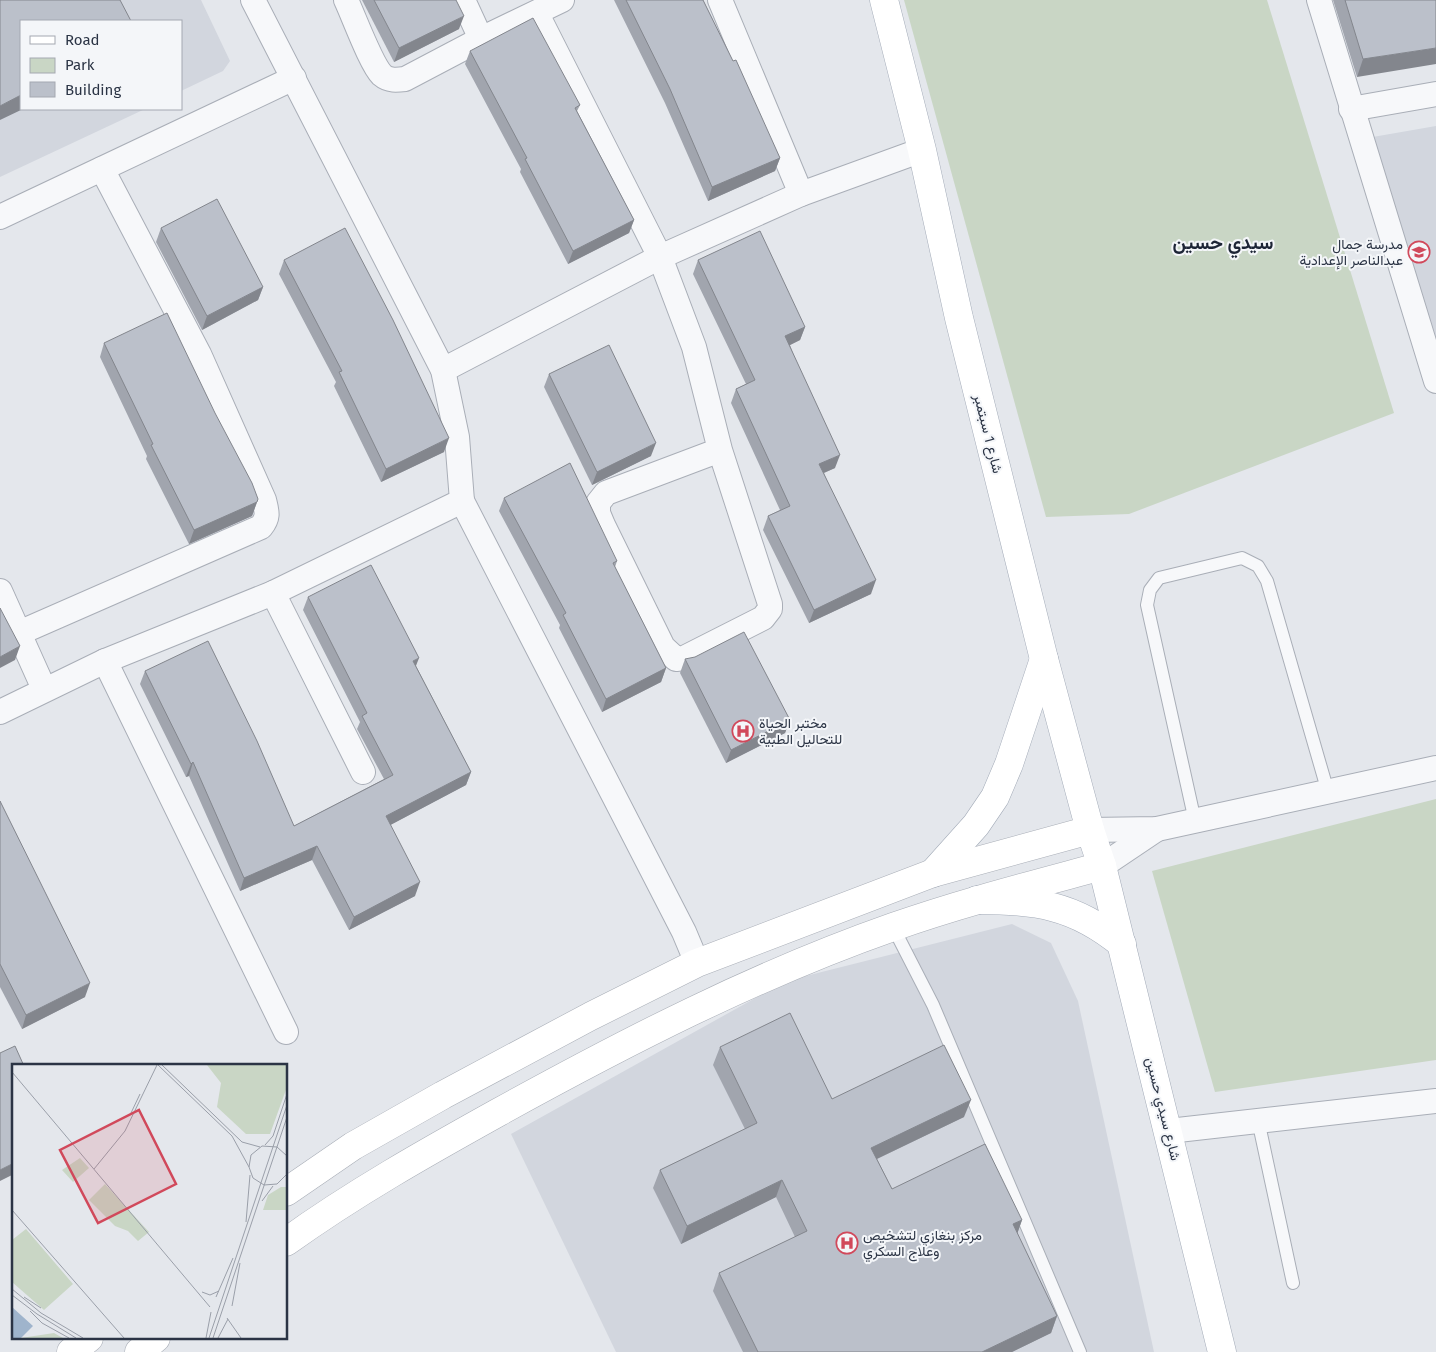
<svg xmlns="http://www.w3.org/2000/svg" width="1436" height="1352" font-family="'Fira Sans',Vazirmatn,sans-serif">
	<rect width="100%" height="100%" fill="#e4e7ec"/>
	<g fill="#d2d6de">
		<polygon points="0,0 201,0 230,61 223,71 181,91 181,21 21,21 21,109 145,109 0,177"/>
		<polygon points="1436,126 1436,366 1367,138"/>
		<polygon points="1012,924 1051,943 1078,1001 1154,1352 616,1352 511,1134 786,981"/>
	</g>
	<g fill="#c9d6c5">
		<polygon points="904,0 1267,0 1394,413 1129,514 1046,517"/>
		<polygon points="1436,799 1436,1060 1215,1092 1152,871"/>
	</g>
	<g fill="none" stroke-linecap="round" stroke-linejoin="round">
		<g stroke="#a9aeb7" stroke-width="14">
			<g id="lane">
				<polyline points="1195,821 1147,605 1150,590 1159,578 1242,558 1258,566 1267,581 1328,792"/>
				<polyline points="893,927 933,1005 1080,1352"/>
				<polyline points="1258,1120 1293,1283"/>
			</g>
		</g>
		<g stroke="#a9aeb7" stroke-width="26">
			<g id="street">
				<path d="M346 0C354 17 371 64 382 75 389 81 397 80 405 79L481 39"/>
				<polyline points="463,0 481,39 562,0"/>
				<polyline points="720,0 801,194"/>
				<polyline points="1319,0 1436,381"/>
				<polyline points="537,14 660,257 694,347 720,450 770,604 770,609 763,618 684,658 676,659 663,647 603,525 598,513 598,503 606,493 720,450"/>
				<polyline points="1351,109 1436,94"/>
				<polyline points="0,217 294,78"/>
				<polyline points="443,370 660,257 801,194 922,150"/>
				<polyline points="462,501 684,932 697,963"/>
				<polyline points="0,591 44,689"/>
				<polyline points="273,593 363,772"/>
				<path d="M19 633 261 527C269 517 267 512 264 500L199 354 102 169"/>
				<polyline points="105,661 286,1032"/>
				<polyline points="0,712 105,661 273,593 462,501 457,437 443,370 253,0"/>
				<polyline points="1090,830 1157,829 1436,768"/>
				<polyline points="1102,866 1157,829"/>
				<polyline points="1169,1131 1436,1101"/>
			</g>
		</g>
		<g stroke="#a9aeb7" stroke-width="29">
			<g id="secondary">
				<polyline points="286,1192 353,1146 443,1095 591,1016 697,963 933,873 1090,830"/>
				<path d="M286 1242C354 1193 427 1152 499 1112 626 1042 756 975 893 927 961 903 1032 885 1102 866"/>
				<polyline points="71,1352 89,1338"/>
				<polyline points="139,1352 156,1338"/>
			</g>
		</g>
		<g stroke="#a3abb8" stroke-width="29">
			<g id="primary">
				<polyline points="884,0 922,150 959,318 1044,659 1090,830 1102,866 1222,1352"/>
				<polyline points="933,873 976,825 995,797 1009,764 1044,659"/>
				<path d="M977 900C1037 901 1073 904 1122 944"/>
			</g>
		</g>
		<use href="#lane" stroke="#f7f8fa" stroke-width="12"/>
		<use href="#street" stroke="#f7f8fa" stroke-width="24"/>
		<use href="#secondary" stroke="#fff" stroke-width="28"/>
		<use href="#primary" stroke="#fff" stroke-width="28"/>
	</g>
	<g fill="#a1a5ae">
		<polygon points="362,0 456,0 459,29 394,62"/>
		<polygon points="614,0 703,0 780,158 775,171 708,201 665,103"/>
		<polygon points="1333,0 1436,0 1357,77"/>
		<polygon points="470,51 580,105 577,111 634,220 629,233 568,264 520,172 521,169 465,64"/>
		<polygon points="161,228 263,287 258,300 202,330 156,242"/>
		<polygon points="284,260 444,452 381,482 334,386 336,382 279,274"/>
		<polygon points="698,260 805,327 800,340 790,345 835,468 824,473 871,594 809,623 763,530 768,516 780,510 731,403 736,389 746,384 693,274"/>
		<polygon points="104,343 257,502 252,516 189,544 146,459 147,456 100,357"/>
		<polygon points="549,374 651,456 592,485 544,387"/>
		<polygon points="504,498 617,561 615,567 666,668 661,682 602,712 559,628 560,625 499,511"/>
		<polygon points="308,597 416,666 471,772 466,785 390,825 415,896 349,930 312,860 240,891 189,776 186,777 140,684 145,671 294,826 384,779 357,729 360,722 303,610"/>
		<polygon points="685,659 790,720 785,733 726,763 680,673"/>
		<polygon points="0,801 85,997 22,1029 0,987"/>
		<polygon points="720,1047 832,1099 964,1117 877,1159 892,1189 1022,1220 1017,1234 1057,1316 1051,1333 1012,1352 743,1352 713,1291 719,1273 795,1237 776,1197 681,1244 653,1188 660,1170 745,1129 713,1065"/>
	</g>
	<g fill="#83868d">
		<polygon points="464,16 459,29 394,62 399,48"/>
		<polygon points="1436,48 1436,64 1357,77 1363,59"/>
		<polygon points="21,95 21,109 23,109 0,120 0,106"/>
		<polygon points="780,158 775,171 708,201 712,187"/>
		<polygon points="634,220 629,233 568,264 573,251"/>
		<polygon points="263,287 258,300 202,330 207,316"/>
		<polygon points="805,327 800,340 780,350 785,336"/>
		<polygon points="449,438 444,452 381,482 386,469"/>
		<polygon points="656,443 651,456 592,485 597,472"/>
		<polygon points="840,455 835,468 814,477 819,464"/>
		<polygon points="257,502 252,516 189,544 194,530"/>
		<polygon points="876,580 871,594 809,623 814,610"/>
		<polygon points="20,646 15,660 0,668 0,657"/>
		<polygon points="419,658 414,671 413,661"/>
		<polygon points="666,668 661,682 602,712 606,699"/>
		<polygon points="790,720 785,733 726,763 731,750"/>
		<polygon points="193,762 189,776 186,777 191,764"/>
		<polygon points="471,772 466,785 381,830 386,816"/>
		<polygon points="317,846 312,860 240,891 244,878"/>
		<polygon points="420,882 415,896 349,930 354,917"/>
		<polygon points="90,983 85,997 22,1029 26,1015"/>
		<polygon points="971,1100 964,1117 864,1165 871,1148"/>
		<polygon points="14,1163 14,1174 0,1181 0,1170"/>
		<polygon points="782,1180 776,1197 681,1244 687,1226"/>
		<polygon points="1022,1220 1016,1237 1013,1224"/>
		<polygon points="1057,1316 1051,1333 1012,1352 982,1352"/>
	</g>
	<g fill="#bbc0ca" stroke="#83868d">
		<polygon points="0,0 120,0 131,21 21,21 21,95 0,106"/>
		<polygon points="374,0 456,0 464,16 399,48"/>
		<polygon points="626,0 703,0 733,61 736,60 780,158 712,187 670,89"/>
		<polygon points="1345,0 1436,0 1436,48 1363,59"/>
		<polygon points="533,18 580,105 575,108 634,220 573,251 525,159 527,158 470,51"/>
		<polygon points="217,199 263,287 207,316 161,228"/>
		<polygon points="345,228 393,320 449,438 386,469 339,372 342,371 284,260"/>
		<polygon points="760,231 805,327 785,336 840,455 819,464 876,580 814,610 768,516 790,506 736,389 755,380 698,260"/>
		<polygon points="167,313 215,413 252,483 258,499 257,502 194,530 151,445 153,444 104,343"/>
		<polygon points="609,345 656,443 597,472 549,374"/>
		<polygon points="570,463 617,561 613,563 666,668 606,699 563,615 566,613 504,498"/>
		<polygon points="371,565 419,658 413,661 471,772 386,816 420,882 354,917 317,846 244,878 193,762 191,764 145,671 208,641 257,741 294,826 393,775 362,716 367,713 308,597"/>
		<polygon points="0,608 20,646 0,657"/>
		<polygon points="744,632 790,720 731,750 685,659 695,657"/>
		<polygon points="0,801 90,983 26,1015 0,964"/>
		<polygon points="790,1013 832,1099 944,1045 971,1100 871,1148 892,1189 985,1144 1022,1220 1013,1224 1057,1316 982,1352 758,1352 719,1273 807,1231 782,1180 687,1226 660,1170 757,1123 720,1047"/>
		<polygon points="15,1046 24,1066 14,1066 14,1163 0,1170 0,1053"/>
	</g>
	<defs>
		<g id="school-ring" transform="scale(1.125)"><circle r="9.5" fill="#f4f6f9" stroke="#d1495b" stroke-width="1.5"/><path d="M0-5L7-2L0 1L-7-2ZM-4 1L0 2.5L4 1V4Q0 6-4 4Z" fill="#d1495b"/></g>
		<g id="hospital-ring" transform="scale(1.125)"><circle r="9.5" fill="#f4f6f9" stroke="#d1495b" stroke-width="1.5"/><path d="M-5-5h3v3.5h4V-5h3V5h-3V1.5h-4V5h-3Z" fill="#d1495b"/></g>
	</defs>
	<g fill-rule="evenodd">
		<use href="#school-ring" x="1419" y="252"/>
		<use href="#hospital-ring" x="743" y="731"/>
		<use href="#hospital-ring" x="847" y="1243"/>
	</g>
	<g text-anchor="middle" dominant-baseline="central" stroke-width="4" stroke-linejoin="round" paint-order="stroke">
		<g font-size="14" fill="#2b3445" stroke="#f4f6f9" text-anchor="start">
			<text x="1403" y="244" text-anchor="end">مدرسة جمال<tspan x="1403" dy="16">عبدالناصر الإعدادية</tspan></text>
			<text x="759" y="723">مختبر الحياة<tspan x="759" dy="16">للتحاليل الطبية</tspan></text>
			<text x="863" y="1235">مركز بنغازي لتشخيص<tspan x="863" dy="16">وعلاج السكري</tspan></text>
		</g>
		<g font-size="14" fill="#2b3445" stroke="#f4f6f9">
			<text transform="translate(988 434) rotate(76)">شارع 1 سبتمبر</text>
			<text transform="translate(1163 1109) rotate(76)">شارع سيدي حسين</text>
		</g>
		<g font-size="19" font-weight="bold" fill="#1d2536" stroke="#f4f6f9">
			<text x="1223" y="242">سيدي حسين</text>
		</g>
	</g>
	<g transform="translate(12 1064)">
		<rect width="275" height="275" fill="#e4e7ec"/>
		<path d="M195 1H275V23L258 70H234L205 43 209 19ZM68 94 77 104 61 118 50 106ZM93 120 137 168 126 177 116 167 103 162 77 136ZM269 123H275V146H251L256 131ZM14 165 61 220 32 246 0 218V176ZM42 269 51 274H9Z" fill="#c9d6c5"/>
		<path d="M0 243 21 262 9 274H0Z" fill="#9fb4cc"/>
		<path fill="none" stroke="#9a9fa9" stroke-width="1" d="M146 1 220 72 237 103M150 1 230 78 248 83M0 8 198 243M119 49 128 30M253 81 261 72 275 30M275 92 265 83 250 82 239 91 237 103 241 114 252 121 265 120 275 110M82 105 113 67 145 1M250 137 261 122M0 146 112 274M234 158 238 111M0 225 29 249 71 274M190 228 198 231 207 227M0 231 25 250 64 274M12 233 29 244M204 233 221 194M220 242 228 199M18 247 30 259 57 274M215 254 229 274M194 274 199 248M197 274 275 41M201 274 275 53M206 274 216 255"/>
		<path fill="#d1495b" fill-opacity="0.15" stroke="#d1495b" stroke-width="2.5" d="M127 46 164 120 86 159 48 86Z"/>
		<rect width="275" height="275" fill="none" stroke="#2b3445" stroke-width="2.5"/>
	</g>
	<rect x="20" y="20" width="162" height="90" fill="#f4f6f9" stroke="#a4a8b1"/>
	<rect x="30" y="36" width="25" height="8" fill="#ffffff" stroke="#a4a8b1"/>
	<text x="65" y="45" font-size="15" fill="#2b3445">Road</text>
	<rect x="30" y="58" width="25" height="15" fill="#c9d6c5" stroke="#a4a8b1"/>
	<text x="65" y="70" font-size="15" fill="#2b3445">Park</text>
	<rect x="30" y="82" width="25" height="15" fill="#bbc0ca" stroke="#a4a8b1"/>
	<text x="65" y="95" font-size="15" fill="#2b3445">Building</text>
</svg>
